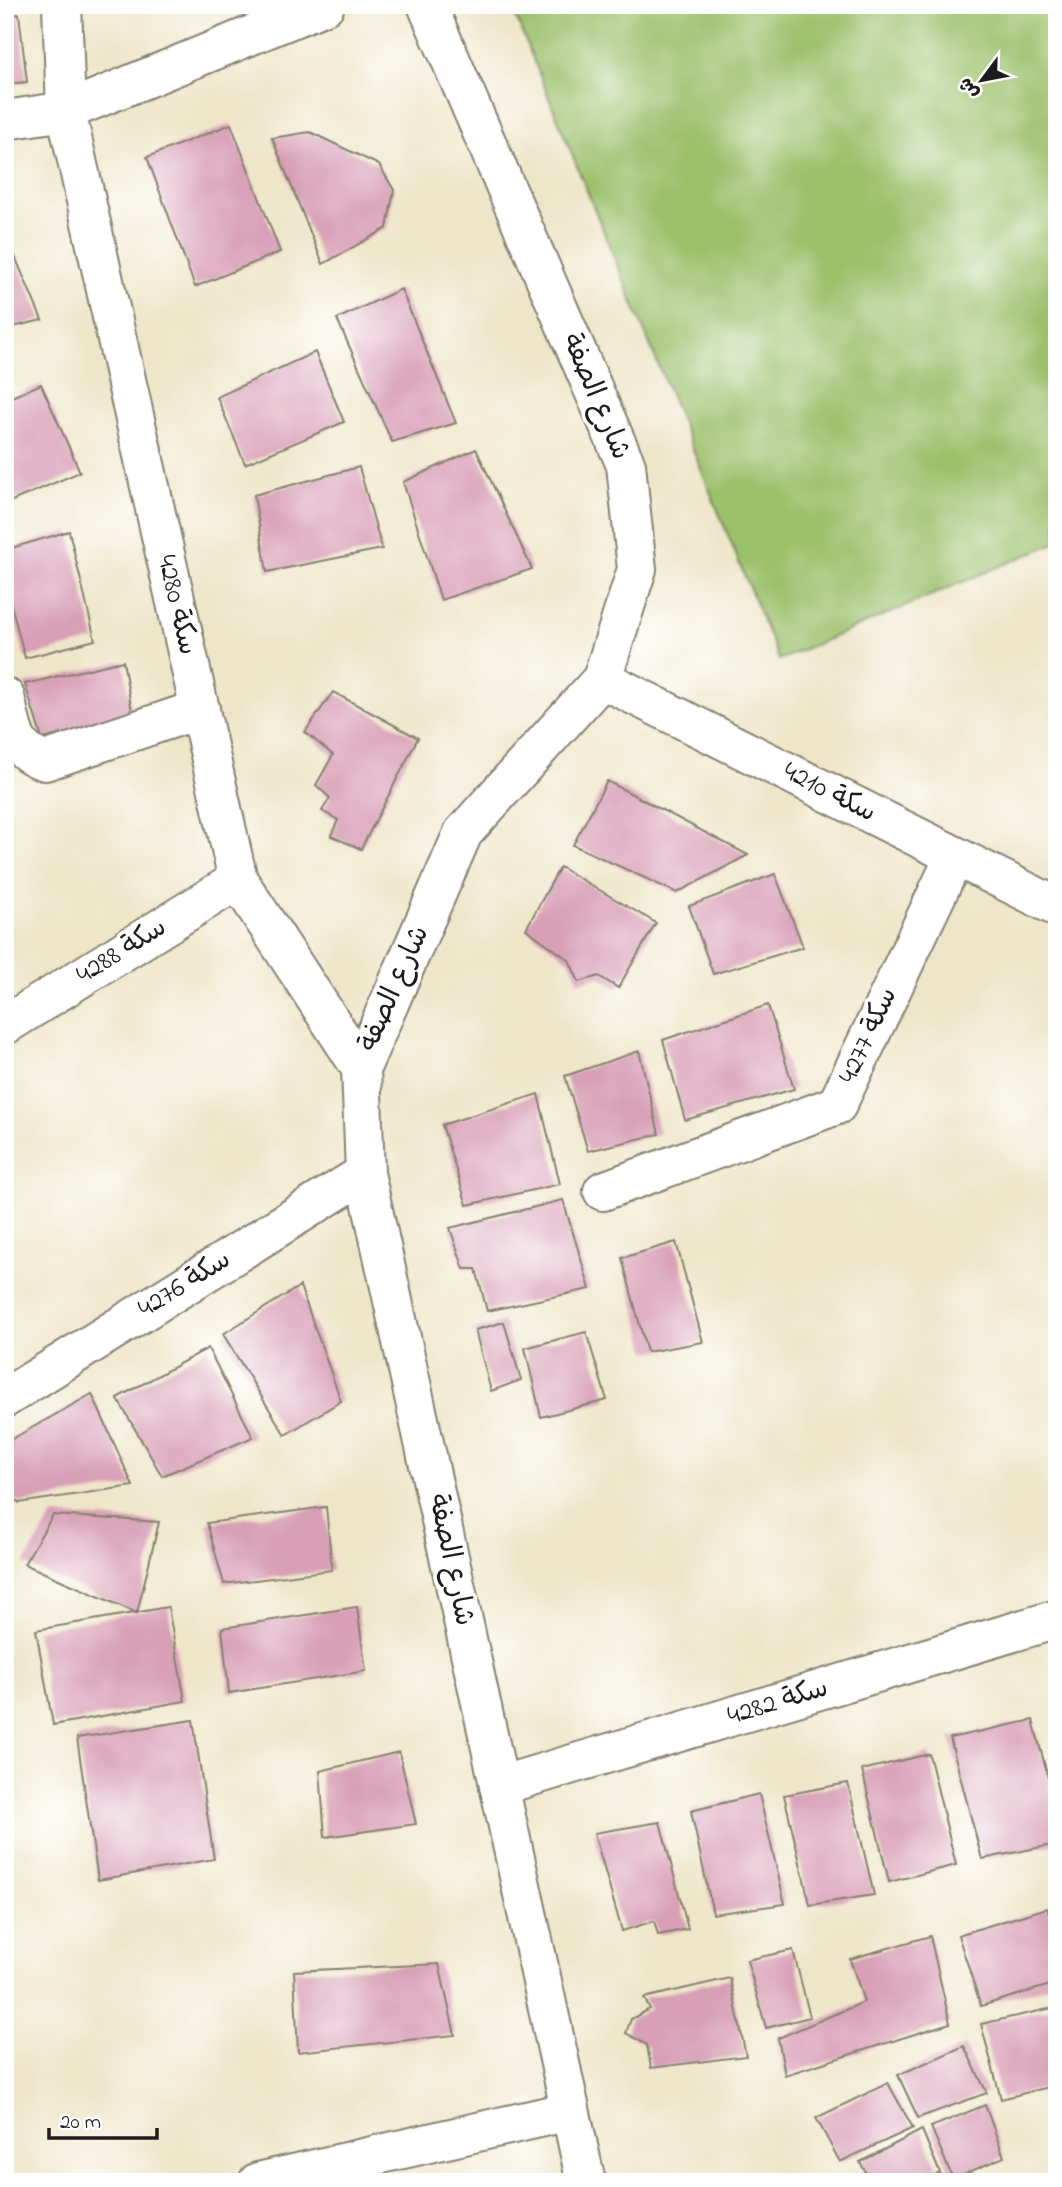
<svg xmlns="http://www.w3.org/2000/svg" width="1062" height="2187" font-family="'Indie Flower','Playpen Sans Arabic',sans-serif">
	<rect width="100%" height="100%" fill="#fff"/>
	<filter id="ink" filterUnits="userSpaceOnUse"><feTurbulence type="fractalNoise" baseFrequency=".0143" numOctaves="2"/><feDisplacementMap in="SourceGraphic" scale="14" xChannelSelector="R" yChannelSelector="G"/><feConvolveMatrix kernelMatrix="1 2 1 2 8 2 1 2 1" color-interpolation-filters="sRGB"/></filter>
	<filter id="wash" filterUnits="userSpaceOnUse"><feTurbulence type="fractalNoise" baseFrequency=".00686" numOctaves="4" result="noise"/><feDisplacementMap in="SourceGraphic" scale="28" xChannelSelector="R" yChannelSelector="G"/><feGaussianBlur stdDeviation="1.57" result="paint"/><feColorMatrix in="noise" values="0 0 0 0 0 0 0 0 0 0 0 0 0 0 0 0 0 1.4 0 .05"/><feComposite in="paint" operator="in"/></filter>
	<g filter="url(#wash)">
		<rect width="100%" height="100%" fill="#efe6c9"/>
		<polygon fill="#9bc06a" stroke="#5c6e43" stroke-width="2" points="511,5 1057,5 1057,542 779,660"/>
		<g id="blocks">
			<g fill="#d89fb6">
				<polygon points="19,14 27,82 5,84 5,16"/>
				<polygon points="231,124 280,252 195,287 147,157"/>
				<polygon points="310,132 379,165 394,190 387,228 323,264 272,138"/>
				<polygon points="5,233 42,320 5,329"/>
				<polygon points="401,289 456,423 392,442 337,319"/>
				<polygon points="315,352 344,422 245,464 217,397"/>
				<polygon points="41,384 80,472 5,504 5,400"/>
				<polygon points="476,449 532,569 441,600 403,482"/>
				<polygon points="359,467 382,549 267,572 254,495"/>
				<polygon points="69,531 95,640 25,658 5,582 5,550"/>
				<polygon points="123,661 133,717 42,739 25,684"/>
				<polygon points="333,692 418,738 361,849 331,836 338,820 322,811 330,798 316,785 333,755 305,732"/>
				<polygon points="607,781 748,855 677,893 573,845"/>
				<polygon points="560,867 656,923 618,988 599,976 579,982 569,960 526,929"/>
				<polygon points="775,874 803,947 713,974 689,906"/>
				<polygon points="768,1005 794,1089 685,1120 663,1040"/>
				<polygon points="639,1051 659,1134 588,1151 565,1076"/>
				<polygon points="538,1094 560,1184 467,1205 442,1125"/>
				<polygon points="563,1200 590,1289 487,1311 476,1269 464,1269 450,1228"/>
				<polygon points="676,1242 703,1342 647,1352 622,1258"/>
				<polygon points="300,1286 341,1401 285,1435 223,1334"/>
				<polygon points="504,1322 521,1380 491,1391 475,1330"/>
				<polygon points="586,1332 607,1400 541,1417 525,1348"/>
				<polygon points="208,1348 253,1437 162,1476 117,1398"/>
				<polygon points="92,1394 133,1486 19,1503 5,1487 5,1443"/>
				<polygon points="326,1507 332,1570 224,1584 207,1523"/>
				<polygon points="53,1515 159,1522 137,1613 24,1564"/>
				<polygon points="168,1607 185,1701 53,1725 36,1630"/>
				<polygon points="357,1607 366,1671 229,1693 222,1628"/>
				<polygon points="193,1720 214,1859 98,1880 77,1738"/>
				<polygon points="1033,1720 1057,1813 1057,1844 982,1859 950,1738"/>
				<polygon points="399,1752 416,1824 325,1837 320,1771"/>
				<polygon points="929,1754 956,1865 889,1882 862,1770"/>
				<polygon points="848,1783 874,1895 810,1905 784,1795"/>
				<polygon points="759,1794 785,1904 713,1914 691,1811"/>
				<polygon points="660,1822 688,1929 658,1935 654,1921 622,1931 594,1833"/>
				<polygon points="1047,1908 1057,1941 1057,1983 981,2006 958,1935"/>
				<polygon points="930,1936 950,2023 785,2075 778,2038 864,2002 850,1959"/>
				<polygon points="793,1950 810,2017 766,2028 747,1960"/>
				<polygon points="439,1964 455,2035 298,2052 294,1971"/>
				<polygon points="730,1978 746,2056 651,2068 647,2045 626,2033 631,2019 650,2009 644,1998"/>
				<polygon points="1057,2007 1057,2085 1001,2099 981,2024"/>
				<polygon points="964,2046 987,2093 918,2118 898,2075"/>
				<polygon points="888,2083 913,2128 840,2162 816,2118"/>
				<polygon points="985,2105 1004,2157 953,2179 931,2127"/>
				<polygon points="922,2130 940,2173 922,2182 871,2182 860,2162"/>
			</g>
		</g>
	</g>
	<g filter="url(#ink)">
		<use href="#blocks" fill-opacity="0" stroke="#868172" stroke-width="2"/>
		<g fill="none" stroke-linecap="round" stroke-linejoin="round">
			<g stroke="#868172" stroke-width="42">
				<g id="minor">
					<polyline points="62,5 66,111 238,880 361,1068"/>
					<polyline points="427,5 626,465 637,569 602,679 463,833 361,1068 365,1173 586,2182"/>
					<polyline points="5,120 66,111 325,5"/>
					<polyline points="602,679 1057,907"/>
					<path d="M5 697C13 728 11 750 45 761L200 709"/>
					<polyline points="5,1025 238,880"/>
					<polyline points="603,1191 837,1105 955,856"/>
					<polyline points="5,1398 365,1173"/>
					<polyline points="499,1786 1057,1619"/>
					<polyline points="258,2182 570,2111"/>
				</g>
			</g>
			<use href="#minor" stroke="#fff" stroke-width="38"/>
		</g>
	</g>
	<g text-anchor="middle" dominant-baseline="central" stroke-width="7" stroke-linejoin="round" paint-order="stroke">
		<g font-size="28" fill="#1c1c1c" stroke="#fff">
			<text transform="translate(595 397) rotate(67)">شارع الصفة</text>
			<text transform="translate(176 605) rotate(77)">سكة 4280</text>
			<text transform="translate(829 793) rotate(27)">سكة 4210</text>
			<text transform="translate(122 952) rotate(-32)">سكة 4288</text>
			<text transform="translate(395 989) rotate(-66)">شارع الصفة</text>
			<text transform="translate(869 1036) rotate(-65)">سكة 4277</text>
			<text transform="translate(185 1285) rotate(-32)">سكة 4276</text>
			<text transform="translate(450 1560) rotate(78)">شارع الصفة</text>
			<text transform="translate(778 1703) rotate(-17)">سكة 4282</text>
		</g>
	</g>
	<rect width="1062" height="2187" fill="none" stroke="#fff" stroke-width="28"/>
	<g transform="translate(982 80) rotate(238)" stroke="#ffffff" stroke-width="5" paint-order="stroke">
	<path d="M0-5L12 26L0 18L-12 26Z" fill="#1c1c1c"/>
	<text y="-10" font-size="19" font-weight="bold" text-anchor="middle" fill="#1c1c1c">ش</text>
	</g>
	<path d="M49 2128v10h108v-10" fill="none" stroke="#1c1c1c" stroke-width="3.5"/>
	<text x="60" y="2128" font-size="21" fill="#1c1c1c" stroke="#ffffff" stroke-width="5" paint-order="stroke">20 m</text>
</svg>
